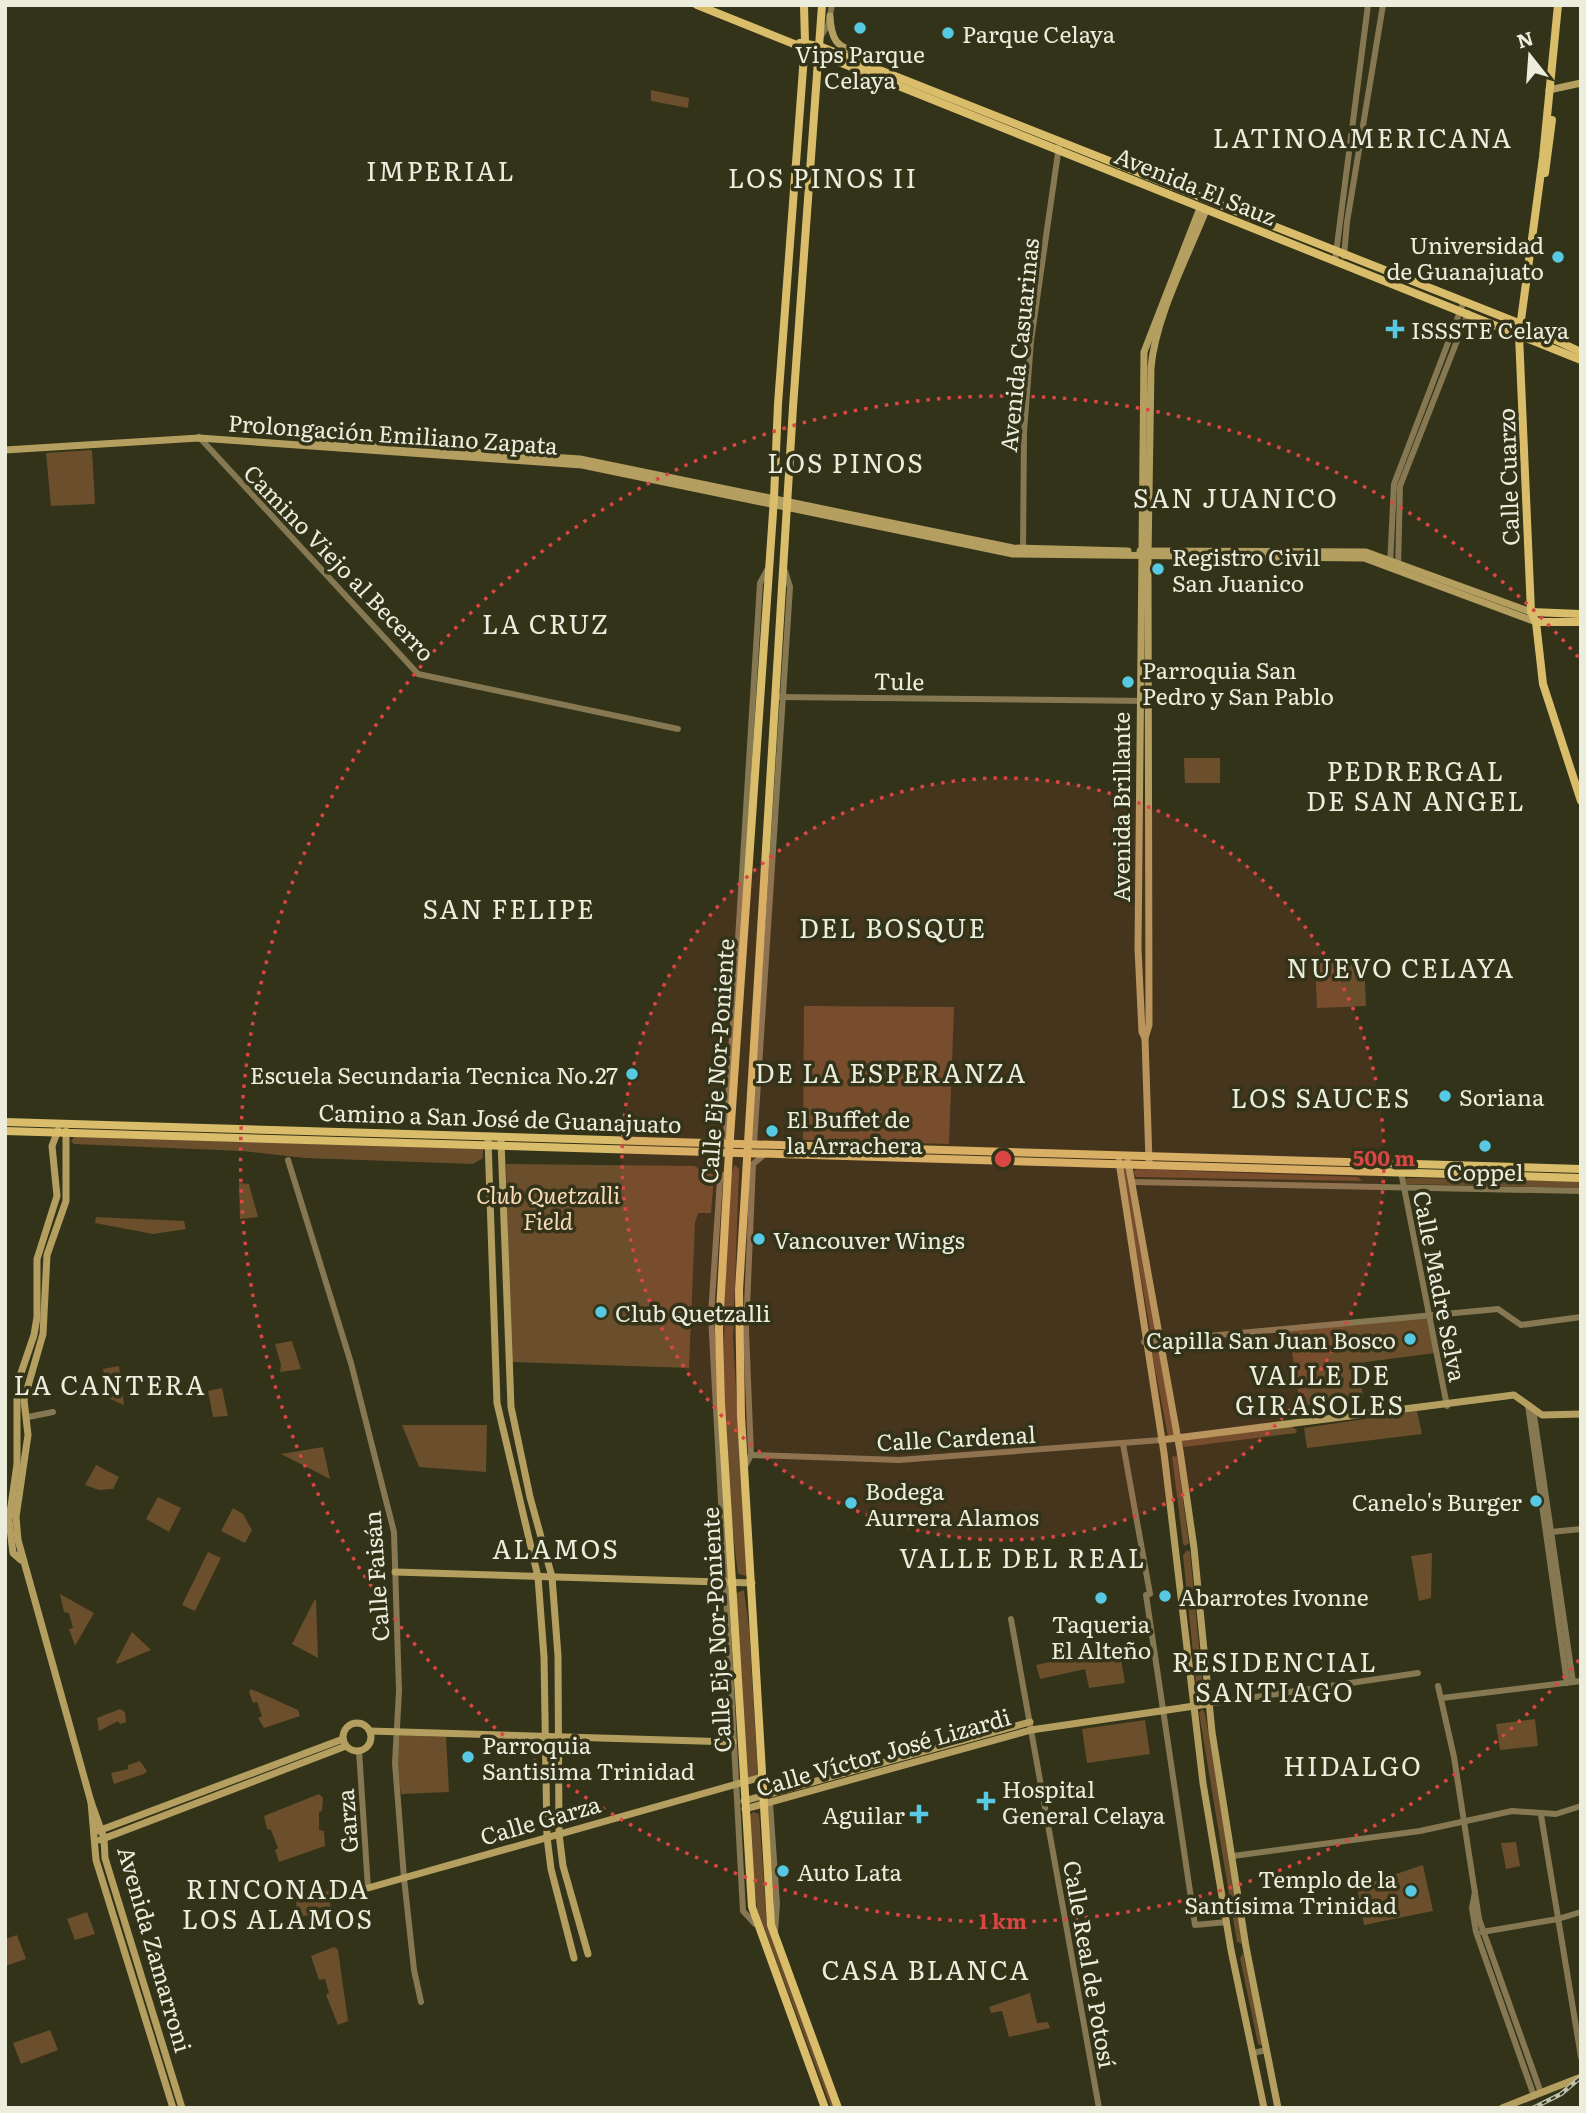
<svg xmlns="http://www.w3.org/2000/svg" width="1586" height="2113" font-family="Literata,serif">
	<rect width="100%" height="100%" fill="#323318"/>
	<g fill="#6b4e2c">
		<polygon points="651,90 689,98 688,108 651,101"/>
		<polygon points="92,450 95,504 51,506 46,453"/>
		<polygon points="1184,758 1220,758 1220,783 1185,783"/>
		<polygon points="1364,959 1366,1006 1317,1008 1315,960"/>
		<polygon points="804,1006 954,1007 949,1144 803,1140"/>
		<polygon points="74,1137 457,1148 483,1149 483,1158 473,1164 305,1158 242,1151 74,1144 71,1141"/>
		<polygon points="506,1164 694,1166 714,1175 711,1213 698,1213 695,1223 689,1368 511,1362"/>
		<path d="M735 1165 739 1169 733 1339 747 1576 738 1574C722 1457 721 1335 729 1217 730 1202 727 1176 735 1165Z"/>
		<polygon points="1122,1168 1127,1168 1157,1338 1151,1335"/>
		<polygon points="1137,1169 1358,1177 1362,1181 1136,1177 1133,1172"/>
		<polygon points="1410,1178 1581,1181 1581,1188 1405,1184 1405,1179"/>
		<polygon points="239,1183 249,1184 258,1217 240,1219"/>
		<polygon points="96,1217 184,1221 186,1229 153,1234 95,1223"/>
		<polygon points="1429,1316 1435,1353 1359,1363 1363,1397 1300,1406 1289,1331"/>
		<polygon points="292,1341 301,1369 280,1372 281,1365 275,1344"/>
		<polygon points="1154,1343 1158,1346 1174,1435 1168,1436 1151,1347"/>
		<polygon points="119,1366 124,1405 108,1398 103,1369"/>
		<polygon points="222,1388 228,1416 213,1417 208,1391"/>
		<polygon points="1417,1411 1422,1434 1307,1448 1304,1428"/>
		<polygon points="402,1425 487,1425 486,1472 419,1467"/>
		<polygon points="1291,1426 1297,1430 1296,1433 1184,1447 1180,1441"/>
		<polygon points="323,1447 330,1479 281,1454"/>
		<polygon points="1172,1456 1177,1457 1189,1543 1185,1546 1183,1544"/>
		<polygon points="96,1465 119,1477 113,1489 99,1490 85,1485"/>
		<polygon points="158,1497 181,1508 169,1532 146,1519"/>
		<polygon points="233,1508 243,1514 252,1530 245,1543 221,1531"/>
		<polygon points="1187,1550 1190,1552 1204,1698 1198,1703 1183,1555"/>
		<polygon points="208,1552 221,1558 195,1611 182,1605"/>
		<polygon points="1432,1553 1431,1598 1419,1601 1411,1556"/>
		<polygon points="744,1590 749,1628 758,1776 746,1778 736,1593"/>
		<polygon points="60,1594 94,1613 75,1646 69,1629 73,1628 69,1613 64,1612"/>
		<polygon points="315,1599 316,1600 318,1658 292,1644"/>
		<polygon points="132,1632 151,1650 117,1664 116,1662"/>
		<polygon points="1119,1647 1125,1683 1089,1688 1085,1669 1040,1679 1036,1665"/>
		<polygon points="251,1689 298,1710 300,1716 264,1728 258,1718 262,1716 257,1702 253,1703 249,1692"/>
		<polygon points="120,1709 125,1712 126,1722 120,1724 118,1721 99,1731 97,1718"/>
		<polygon points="1202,1709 1205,1713 1244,1942 1242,1944 1237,1942 1199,1713"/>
		<polygon points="1535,1719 1538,1746 1500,1750 1496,1724"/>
		<polygon points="1145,1720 1150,1754 1087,1763 1082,1729"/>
		<polygon points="400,1735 446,1737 449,1792 401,1794 397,1762"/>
		<polygon points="140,1761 147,1771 144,1774 114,1784 111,1773 128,1769 128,1765"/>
		<polygon points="319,1794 323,1798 322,1811 319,1812 319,1830 324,1831 325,1846 279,1862 275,1850 278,1848 271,1830 267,1829 264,1816"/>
		<polygon points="753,1812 759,1814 767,1925 836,2108 831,2108 757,1909 748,1817"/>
		<polygon points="1516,1842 1520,1866 1506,1869 1501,1843"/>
		<polygon points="1423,1865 1433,1911 1364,1925 1357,1887"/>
		<polygon points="325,1891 329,1891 331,1909 325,1911 323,1907 310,1910 310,1915 298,1917 296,1902"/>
		<polygon points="87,1912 95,1934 75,1940 67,1919"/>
		<polygon points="17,1935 26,1959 5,1966 5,1939"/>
		<polygon points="334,1947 338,1950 348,2021 338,2025 326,1995 329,1993 325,1979 319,1980 311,1956"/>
		<polygon points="1243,1953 1264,2046 1262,2046 1258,2044 1240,1958"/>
		<polygon points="1030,1993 1037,2023 1048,2022 1050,2028 1009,2037 1002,2011 991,2013 989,2007"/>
		<polygon points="50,2030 58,2050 21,2064 13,2043"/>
	</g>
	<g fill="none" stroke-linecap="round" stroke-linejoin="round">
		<g stroke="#867852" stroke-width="6">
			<polyline points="821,36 828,25 832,5"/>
			<polyline points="1344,256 1347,222 1383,5"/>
			<polyline points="1335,261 1368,5"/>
			<polyline points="199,437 418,674 678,729"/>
			<polyline points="1023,553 1024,432 1031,341 1059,146"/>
			<polyline points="1390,566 1394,484 1464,301"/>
			<polyline points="1398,569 1400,486 1468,313"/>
			<polyline points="779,697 1148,701"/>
			<polyline points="721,1143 726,1134 760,583 767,570"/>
			<polyline points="754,1144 790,587 785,571"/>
			<polyline points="288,1160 351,1363 394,1532 399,1691 395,1763 404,1878 414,1970 421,2002"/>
			<polyline points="728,1171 720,1180 711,1315 743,1911 755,1924"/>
			<polyline points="1401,1172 1447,1406"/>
			<polyline points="1132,1182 1581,1191"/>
			<polyline points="1144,1342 1498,1309 1521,1325 1581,1317"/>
			<polyline points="1528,1405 1567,1683"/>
			<polyline points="1533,1408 1573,1682"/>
			<polyline points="28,1417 53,1412"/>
			<polyline points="1123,1444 1150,1594"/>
			<polyline points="751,1455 899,1460 1161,1440"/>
			<polyline points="744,1468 751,1455 746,1330 753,1164 765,1154"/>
			<polyline points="1551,1532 1581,1529"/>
			<polyline points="1146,1595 1195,1925 1227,1922"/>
			<polyline points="1011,1619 1099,2108"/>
			<polyline points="1438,1686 1454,1757 1479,1919 1541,2093"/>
			<polyline points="1442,1698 1581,1681"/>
			<polyline points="1208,1704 1418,1673"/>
			<polyline points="359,1751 368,1888"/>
			<polyline points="770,1803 777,1904 775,1931"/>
			<polyline points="1541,1815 1581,2057"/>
			<polyline points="1233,1856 1420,1831 1512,1811 1556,1814 1581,1806"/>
			<polyline points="1475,1892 1472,1908 1476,1932 1534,2096"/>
			<polyline points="1482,1932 1558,1919 1581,1912"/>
			<polyline points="1253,2053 1266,2050"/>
		</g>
		<g stroke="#b59f60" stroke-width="7">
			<path d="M830 16C832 59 852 40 867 64"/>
			<polyline points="1549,90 1581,83"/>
			<polyline points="302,441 580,459 1013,548 1128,551"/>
			<polyline points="5,450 199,438 582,465 1013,554 1364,558 1536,622"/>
			<polyline points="1140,551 1366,552 1531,612"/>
			<path d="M1145 1038 1149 1025 1148 556 1151 368C1155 318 1187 258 1206 210"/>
			<polyline points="66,1131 66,1201 47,1255 43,1334 24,1400 28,1435 16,1517 18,1540 91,1802 104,1838 105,1858 182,2108"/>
			<polyline points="488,1140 497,1403 538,1577 544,1657 547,1837 551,1869 574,1958"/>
			<polyline points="501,1141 511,1407 530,1497 552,1577 558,1656 559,1834 563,1866 588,1954"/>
			<polyline points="1119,1162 1164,1453 1203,1783 1231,1950 1264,2108"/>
			<polyline points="1128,1162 1180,1451 1194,1548 1212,1732 1246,1947 1278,2108"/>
			<polyline points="1149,1162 1145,1038 1142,1032 1138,948 1144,352 1200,208"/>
			<polyline points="1161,1440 1514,1395 1542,1415 1581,1414"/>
			<polyline points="21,1560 13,1553 9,1520 17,1464 17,1398 21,1373 34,1335 37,1317 37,1259 57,1196 52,1146 58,1130"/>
			<polyline points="395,1572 752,1583"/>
			<circle cx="357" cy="1737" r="14"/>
			<polyline points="370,1731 733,1742"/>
			<polyline points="744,1801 1030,1722"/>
			<polyline points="91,1802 96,1860 173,2108"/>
			<polyline points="745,1809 1031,1730 1208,1704"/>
			<polyline points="98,1831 343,1739"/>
			<polyline points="100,1840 346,1746"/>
			<polyline points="368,1888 762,1777"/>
			<polyline points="1502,2108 1581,2077"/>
		</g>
		<g stroke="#dabd6b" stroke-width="8">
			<polyline points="697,5 1581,360"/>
			<polyline points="804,5 805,42 778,404 774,498 729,1152 719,1329 721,1403 752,1907 825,2108"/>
			<polyline points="822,5 793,407 739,1290 741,1416 771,1925 838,2108"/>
			<polyline points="1558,5 1543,157 1519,335 1531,612 1536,622 1543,684 1581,801"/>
			<polyline points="800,43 819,46 1521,324 1581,352"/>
			<polyline points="1545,173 1552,120"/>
			<polyline points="1531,612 1581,614"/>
			<polyline points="1536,622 1581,622"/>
			<polyline points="5,1122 1581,1169"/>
			<polyline points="5,1131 1581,1178"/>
		</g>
		<g stroke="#c0c1af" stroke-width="4.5">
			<polyline id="rail" points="1533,2108 1561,2094 1581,2077"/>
		</g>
		<use href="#rail" stroke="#323318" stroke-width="2" stroke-dasharray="5" stroke-linecap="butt"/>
	</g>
	<circle cx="1003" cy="1159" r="381" fill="#d94643" fill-opacity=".12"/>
	<g fill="none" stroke="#d94643" stroke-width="3.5" stroke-dasharray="3.5 7">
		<circle cx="1003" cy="1159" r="381"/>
		<path d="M1579 1660A763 763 0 1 1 1579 658"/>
	</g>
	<g fill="#57c9e2" stroke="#323318" stroke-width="2.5">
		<circle cx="860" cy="28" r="7"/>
		<circle cx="948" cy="33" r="7"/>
		<circle cx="1558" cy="257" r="7"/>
		<path d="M1391.5 318.5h7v7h7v7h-7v7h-7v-7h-7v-7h7z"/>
		<circle cx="1158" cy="569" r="7"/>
		<circle cx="1128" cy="682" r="7"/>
		<circle cx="632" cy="1074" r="7"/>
		<circle cx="1445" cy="1096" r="7"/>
		<circle cx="772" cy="1131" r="7"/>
		<circle cx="1485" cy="1146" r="7"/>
		<circle cx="759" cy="1239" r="7"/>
		<circle cx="601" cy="1312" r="7"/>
		<circle cx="1410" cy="1339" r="7"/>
		<circle cx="1536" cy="1501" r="7"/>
		<circle cx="851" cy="1503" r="7"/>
		<circle cx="1165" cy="1596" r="7"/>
		<circle cx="1101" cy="1598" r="7"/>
		<circle cx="468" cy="1757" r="7"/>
		<path d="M982.5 1790.5h7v7h7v7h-7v7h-7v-7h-7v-7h7z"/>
		<path d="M915.5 1803.5h7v7h7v7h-7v7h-7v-7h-7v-7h7z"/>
		<circle cx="783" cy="1871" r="7"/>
		<circle cx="1411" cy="1891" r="7"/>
	</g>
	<g text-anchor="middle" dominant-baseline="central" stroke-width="7" stroke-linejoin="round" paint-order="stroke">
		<g font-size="23" fill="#eceddd" stroke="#323318" text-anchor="start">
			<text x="962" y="33">Parque Celaya</text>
			<text x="860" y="53" text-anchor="middle">Vips Parque<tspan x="860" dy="26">Celaya</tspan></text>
			<text x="1544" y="244" text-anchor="end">Universidad<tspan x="1544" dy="26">de Guanajuato</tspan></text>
			<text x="1411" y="329">ISSSTE Celaya</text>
			<text x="1172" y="556">Registro Civil<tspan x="1172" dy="26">San Juanico</tspan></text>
			<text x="1142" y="669">Parroquia San<tspan x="1142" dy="26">Pedro y San Pablo</tspan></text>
			<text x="618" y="1074" text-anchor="end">Escuela Secundaria Tecnica No.27</text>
			<text x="1459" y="1096">Soriana</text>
			<text x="786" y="1118">El Buffet de<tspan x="786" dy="26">la Arrachera</tspan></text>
			<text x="1485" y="1171" text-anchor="middle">Coppel</text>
			<text x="773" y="1239">Vancouver Wings</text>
			<text x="615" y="1312">Club Quetzalli</text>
			<text x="1396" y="1339" text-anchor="end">Capilla San Juan Bosco</text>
			<text x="865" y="1490">Bodega<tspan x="865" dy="26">Aurrera Alamos</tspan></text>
			<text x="1522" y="1501" text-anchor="end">Canelo's Burger</text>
			<text x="1179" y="1596">Abarrotes Ivonne</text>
			<text x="1101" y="1623" text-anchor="middle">Taqueria<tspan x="1101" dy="26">El Alteño</tspan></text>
			<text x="482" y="1744">Parroquia<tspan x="482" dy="26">Santisima Trinidad</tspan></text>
			<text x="1002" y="1788">Hospital<tspan x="1002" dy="26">General Celaya</tspan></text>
			<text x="905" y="1814" text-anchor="end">Aguilar</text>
			<text x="797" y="1871">Auto Lata</text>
			<text x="1397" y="1878" text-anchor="end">Templo de la<tspan x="1397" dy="26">Santísima Trinidad</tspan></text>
		</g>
		<g font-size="23" fill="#eceddd" stroke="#323318">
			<text transform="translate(1196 185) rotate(22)">Avenida El Sauz</text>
			<text transform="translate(1018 345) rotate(-84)">Avenida Casuarinas</text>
			<text transform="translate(393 433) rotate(4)">Prolongación Emiliano Zapata</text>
			<text transform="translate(1507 477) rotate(-92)">Calle Cuarzo</text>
			<text transform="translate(340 562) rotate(46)">Camino Viejo al Becerro</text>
			<text transform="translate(899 680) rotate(1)">Tule</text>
			<text transform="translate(1120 807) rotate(-90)">Avenida Brillante</text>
			<text transform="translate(716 1061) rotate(-86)">Calle Eje Nor-Poniente</text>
			<text transform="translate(500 1117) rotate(2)">Camino a San José de Guanajuato</text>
			<text transform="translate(1441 1286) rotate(79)">Calle Madre Selva</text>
			<text transform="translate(956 1437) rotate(-3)">Calle Cardenal</text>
			<text transform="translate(375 1576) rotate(-94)">Calle Faisán</text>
			<text transform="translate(715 1630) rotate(-93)">Calle Eje Nor-Poniente</text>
			<text transform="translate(883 1751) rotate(-16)">Calle Víctor José Lizardi</text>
			<text transform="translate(540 1819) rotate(-16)">Calle Garza</text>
			<text transform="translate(346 1821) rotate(-94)">Garza</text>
			<text transform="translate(156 1949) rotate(74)">Avenida Zamarroni</text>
			<text transform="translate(1091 1964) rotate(80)">Calle Real de Potosí</text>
		</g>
		<g font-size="23" font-style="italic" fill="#fadbb8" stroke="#323318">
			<text x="548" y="1194">Club Quetzalli<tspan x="548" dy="26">Field</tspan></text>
		</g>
		<g font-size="26" letter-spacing="2" fill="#eceddd" stroke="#323318">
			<text x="1363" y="136">LATINOAMERICANA</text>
			<text x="441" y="169">IMPERIAL</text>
			<text x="823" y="176">LOS PINOS II</text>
			<text x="846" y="461">LOS PINOS</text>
			<text x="1236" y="496">SAN JUANICO</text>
			<text x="546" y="622">LA CRUZ</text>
			<text x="1416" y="769">PEDRERGAL<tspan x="1416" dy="30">DE SAN ANGEL</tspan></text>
			<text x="509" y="907">SAN FELIPE</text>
			<text x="893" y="926">DEL BOSQUE</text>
			<text x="1401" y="966">NUEVO CELAYA</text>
			<text x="891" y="1071">DE LA ESPERANZA</text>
			<text x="1321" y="1096">LOS SAUCES</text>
			<text x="1320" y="1373">VALLE DE<tspan x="1320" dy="30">GIRASOLES</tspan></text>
			<text x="110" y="1383">LA CANTERA</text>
			<text x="556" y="1547">ALAMOS</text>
			<text x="1023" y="1556">VALLE DEL REAL</text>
			<text x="1275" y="1660">RESIDENCIAL<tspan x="1275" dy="30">SANTIAGO</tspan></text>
			<text x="1353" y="1764">HIDALGO</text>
			<text x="278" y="1887">RINCONADA<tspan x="278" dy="30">LOS ALAMOS</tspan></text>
			<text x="926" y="1968">CASA BLANCA</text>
		</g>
	</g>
	<circle cx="1003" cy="1159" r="10" fill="#d94643" stroke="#323318" stroke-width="3.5"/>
	<g font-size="21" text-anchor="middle" font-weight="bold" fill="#d94643" stroke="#323318" stroke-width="7" stroke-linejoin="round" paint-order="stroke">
		<text x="1384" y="1166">500 m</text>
		<text x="1003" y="1929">1 km</text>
	</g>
	<rect width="1586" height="2113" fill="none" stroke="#eceddd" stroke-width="14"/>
	<g transform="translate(1530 56) rotate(343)" stroke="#323318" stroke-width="5" paint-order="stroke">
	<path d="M0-5L12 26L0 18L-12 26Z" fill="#eceddd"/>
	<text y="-10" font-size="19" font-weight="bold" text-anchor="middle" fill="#eceddd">N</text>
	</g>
</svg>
